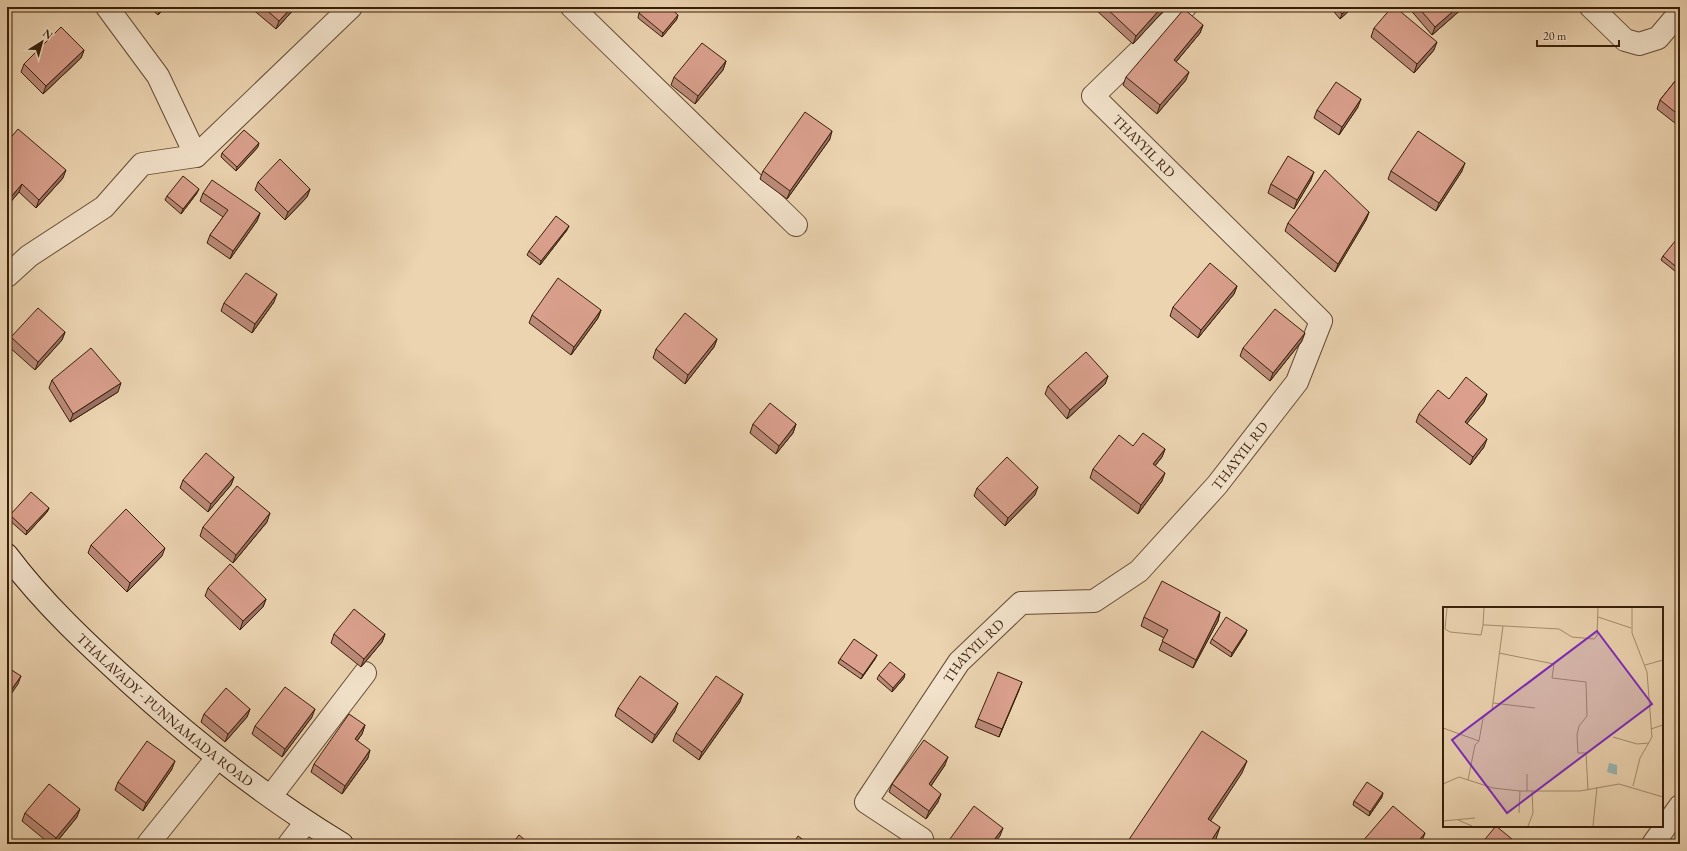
<svg xmlns="http://www.w3.org/2000/svg" width="1687" height="851" font-family="'EB Garamond',serif">
	<rect width="100%" height="100%" fill="#ecd4b1"/>
	<filter id="stains"><feTurbulence type="fractalNoise" baseFrequency=".005" numOctaves="4"/><feColorMatrix values="0 0 0 0 .2 0 0 0 0 .09 0 0 0 0 .02 0 0 0 .5 -.17"/></filter>
	<radialGradient id="worn" r=".72"><stop offset=".6" stop-color="#630" stop-opacity="0"/><stop offset="1" stop-color="#630" stop-opacity=".3"/></radialGradient>
	<g fill="none" stroke-linecap="round" stroke-linejoin="round">
		<g stroke="#654c33" stroke-width="24">
			<g id="minor">
				<polyline points="572,7 796,225"/>
				<polyline points="1591,7 1625,40 1639,44 1658,38 1680,12"/>
				<polyline points="196,156 351,7"/>
				<polyline points="7,276 29,256 104,207 142,164 196,156 158,76 107,7"/>
				<polyline points="271,796 365,673"/>
				<polyline points="148,844 217,758"/>
				<polyline points="289,844 306,822"/>
				<path id="s1" d="M919 844 922 839 866 802 959 662 1021 603 1094 601 1139 571 1217 485 1297 382 1321 321 1093 96 1185 7"/>
			</g>
		</g>
		<g stroke="#654c33" stroke-width="24">
			<polyline id="tertiary" points="1653,844 1680,806"/>
		</g>
		<g stroke="#381f09" stroke-width="24">
			<g id="secondary">
				<path id="s2" d="M7 555C43 603 86 643 130 683 196 743 266 798 342 844"/>
			</g>
		</g>
		<use href="#minor" stroke="#f3e3cc" stroke-width="22"/>
		<use href="#tertiary" stroke="#f3e3cc" stroke-width="22"/>
		<use href="#secondary" stroke="#f3e3cc" stroke-width="22"/>
	</g>
	<g fill="#bb8a79" stroke="#381f09">
		<polygon points="149,7 166,7 158,15"/>
		<polygon points="252,7 296,7 276,29 251,8"/>
		<polygon points="1097,7 1167,7 1133,44 1096,10"/>
		<polygon points="1330,7 1353,7 1352,8 1340,19"/>
		<polygon points="1408,7 1464,7 1432,35"/>
		<polygon points="639,13 677,19 662,37 638,18"/>
		<polygon points="1203,25 1200,33 1176,62 1186,80 1157,114 1123,85 1126,77"/>
		<polygon points="1374,28 1434,50 1414,73 1371,37"/>
		<polygon points="84,50 81,58 43,94 21,72 24,64"/>
		<polygon points="726,61 723,70 695,104 671,85 674,77"/>
		<polygon points="1680,75 1680,127 1657,109 1660,100"/>
		<polygon points="1358,107 1339,135 1314,118 1317,110"/>
		<polygon points="830,139 787,199 760,179 763,171"/>
		<polygon points="7,142 63,178 36,208 19,192 8,205 7,205"/>
		<polygon points="258,147 236,171 221,157 222,153"/>
		<polygon points="1391,171 1462,171 1436,211 1388,179"/>
		<polygon points="1311,180 1294,209 1268,193 1271,184"/>
		<polygon points="258,182 310,189 307,197 285,220 255,190"/>
		<polygon points="197,193 181,214 165,200 167,196"/>
		<polygon points="203,193 260,213 257,221 230,259 207,243 210,235 223,217 200,201"/>
		<polygon points="1369,212 1366,220 1335,272 1285,231 1288,223"/>
		<polygon points="567,230 540,265 527,255 529,251"/>
		<polygon points="1680,244 1680,275 1661,260 1663,256"/>
		<polygon points="1237,286 1234,294 1198,338 1170,316 1173,307"/>
		<polygon points="274,302 252,333 221,311 224,303"/>
		<polygon points="601,310 598,318 571,355 529,323 532,315"/>
		<polygon points="65,332 62,340 35,370 8,346 11,337"/>
		<polygon points="717,339 714,347 685,384 653,358 656,349"/>
		<polygon points="1302,341 1270,381 1240,356 1243,348"/>
		<polygon points="1108,376 1105,384 1067,419 1045,394 1048,386"/>
		<polygon points="52,380 118,392 70,422 49,388"/>
		<polygon points="1487,394 1484,402 1467,423 1484,447 1470,465 1416,422 1419,414 1449,399"/>
		<polygon points="753,424 796,424 793,433 776,454 750,433"/>
		<polygon points="1133,446 1165,449 1162,457 1155,466 1162,481 1138,514 1090,478 1093,469"/>
		<polygon points="234,477 231,485 208,512 180,488 183,480"/>
		<polygon points="977,488 1035,495 1005,526 974,496"/>
		<polygon points="49,508 47,512 26,535 8,519 10,515"/>
		<polygon points="267,522 233,563 200,536 203,527"/>
		<polygon points="91,545 162,556 127,592 88,553"/>
		<polygon points="208,588 266,599 263,607 240,630 205,596"/>
		<polygon points="1220,612 1218,621 1193,668 1159,650 1164,638 1141,626 1144,617"/>
		<polygon points="1247,630 1245,635 1231,657 1210,643 1212,639"/>
		<polygon points="334,634 385,634 382,642 361,667 331,643"/>
		<polygon points="877,655 875,659 861,679 838,663 840,659"/>
		<polygon points="879,675 904,678 892,692 877,679"/>
		<polygon points="1019,690 999,737 975,727 978,719"/>
		<polygon points="740,702 699,760 673,741 676,733"/>
		<polygon points="618,708 675,711 652,743 615,716"/>
		<polygon points="250,709 247,717 225,742 201,722 204,714"/>
		<polygon points="312,717 282,757 252,734 255,726"/>
		<polygon points="365,725 362,734 357,741 368,758 342,794 311,772 314,764"/>
		<polygon points="945,765 931,786 938,802 926,819 889,792 892,784"/>
		<polygon points="172,769 143,811 115,790 118,782"/>
		<polygon points="1382,797 1369,816 1353,805 1354,801"/>
		<polygon points="25,813 77,817 55,844 50,844 22,821"/>
	</g>
	<g fill="#997063" stroke="#381f09">
		<polygon points="161,7 166,7 158,15"/>
		<polygon points="292,7 296,7 276,29 279,21"/>
		<polygon points="1162,7 1167,7 1133,44 1136,36"/>
		<polygon points="1350,7 1353,7 1352,8 1340,19 1342,14"/>
		<polygon points="1458,7 1464,7 1432,35 1435,27"/>
		<polygon points="678,15 677,19 662,37 663,33"/>
		<polygon points="1203,25 1200,33 1171,68 1174,60"/>
		<polygon points="1437,42 1434,50 1414,73 1417,64"/>
		<polygon points="84,50 81,58 43,94 46,86"/>
		<polygon points="726,61 723,70 695,104 698,96"/>
		<polygon points="1189,72 1186,80 1157,114 1160,105"/>
		<polygon points="1361,99 1358,107 1339,135 1342,127"/>
		<polygon points="832,131 830,139 787,199 790,191"/>
		<polygon points="259,143 258,147 236,171 237,167"/>
		<polygon points="1465,163 1462,171 1436,211 1439,203"/>
		<polygon points="66,170 63,178 36,208 39,200"/>
		<polygon points="1314,172 1311,180 1294,209 1297,200"/>
		<polygon points="22,184 19,192 8,205 11,197"/>
		<polygon points="199,189 197,193 181,214 183,209"/>
		<polygon points="310,189 307,197 285,220 288,212"/>
		<polygon points="1369,212 1366,220 1335,272 1338,264"/>
		<polygon points="260,213 257,221 230,259 233,251"/>
		<polygon points="569,226 567,230 540,265 541,261"/>
		<polygon points="1237,286 1234,294 1198,338 1201,330"/>
		<polygon points="277,294 274,302 252,333 255,324"/>
		<polygon points="601,310 598,318 571,355 574,347"/>
		<polygon points="65,332 62,340 35,370 38,362"/>
		<polygon points="1305,333 1302,341 1270,381 1273,373"/>
		<polygon points="717,339 714,347 685,384 688,375"/>
		<polygon points="1108,376 1105,384 1067,419 1070,410"/>
		<polygon points="121,383 118,392 70,422 73,414"/>
		<polygon points="1487,394 1484,402 1462,430 1465,422"/>
		<polygon points="796,424 793,433 776,454 779,446"/>
		<polygon points="1487,439 1484,447 1470,465 1473,457"/>
		<polygon points="1165,449 1162,457 1150,472 1153,464"/>
		<polygon points="1165,473 1162,481 1138,514 1141,505"/>
		<polygon points="234,477 231,485 208,512 211,504"/>
		<polygon points="1038,487 1035,495 1005,526 1008,518"/>
		<polygon points="49,508 47,512 26,535 27,531"/>
		<polygon points="270,513 267,522 233,563 236,555"/>
		<polygon points="165,548 162,556 127,592 130,583"/>
		<polygon points="266,599 263,607 240,630 243,621"/>
		<polygon points="1220,612 1218,621 1193,668 1196,660"/>
		<polygon points="1247,630 1245,635 1231,657 1232,653"/>
		<polygon points="385,634 382,642 361,667 364,659"/>
		<polygon points="877,655 875,659 861,679 863,675"/>
		<polygon points="905,674 904,678 892,692 893,688"/>
		<polygon points="21,676 18,684 7,700 7,696"/>
		<polygon points="1022,682 1019,690 999,737 1002,729"/>
		<polygon points="743,694 740,702 699,760 702,752"/>
		<polygon points="678,703 675,711 652,743 655,735"/>
		<polygon points="250,709 247,717 225,742 228,734"/>
		<polygon points="315,709 312,717 282,757 285,749"/>
		<polygon points="365,725 362,734 352,748 355,739"/>
		<polygon points="370,750 368,758 342,794 345,786"/>
		<polygon points="948,757 945,765 926,793 929,784"/>
		<polygon points="175,761 172,769 143,811 146,803"/>
		<polygon points="1247,761 1242,773 1204,831 1208,819"/>
		<polygon points="1383,793 1382,797 1369,816 1370,812"/>
		<polygon points="941,794 938,802 926,819 929,811"/>
		<polygon points="80,809 77,817 55,844 54,844 56,838"/>
		<polygon points="1220,827 1216,839 1212,844 1209,844"/>
		<polygon points="1003,828 1000,836 994,844 991,844"/>
		<polygon points="1425,833 1422,841 1420,844 1416,844"/>
	</g>
	<g fill="#daa08d" stroke="#381f09">
		<polygon points="263,7 292,7 279,21"/>
		<polygon points="645,7 669,7 678,15 663,33 639,13"/>
		<polygon points="1105,7 1162,7 1136,36"/>
		<polygon points="1335,7 1350,7 1342,14"/>
		<polygon points="1392,7 1395,7 1437,42 1417,64 1374,28"/>
		<polygon points="1418,7 1458,7 1435,27"/>
		<polygon points="1184,9 1203,25 1174,60 1189,72 1160,105 1126,77"/>
		<polygon points="61,27 84,50 46,86 24,64"/>
		<polygon points="702,43 726,61 698,96 674,77"/>
		<polygon points="1680,75 1680,116 1660,100"/>
		<polygon points="1336,82 1361,99 1342,127 1317,110"/>
		<polygon points="805,112 832,131 790,191 763,171"/>
		<polygon points="18,129 66,170 39,200 22,184 11,197 7,194 7,142"/>
		<polygon points="244,130 259,143 237,167 222,153"/>
		<polygon points="1418,131 1465,163 1439,203 1391,171"/>
		<polygon points="1288,156 1314,172 1297,200 1271,184"/>
		<polygon points="280,159 310,189 288,212 258,182"/>
		<polygon points="1325,170 1369,212 1338,264 1288,223"/>
		<polygon points="183,176 199,189 183,209 167,196"/>
		<polygon points="212,180 260,213 233,251 210,235 228,210 203,193"/>
		<polygon points="556,216 569,226 541,261 529,251"/>
		<polygon points="1676,240 1680,244 1680,270 1663,256"/>
		<polygon points="1210,263 1237,286 1201,330 1173,307"/>
		<polygon points="246,273 277,294 255,324 224,303"/>
		<polygon points="558,278 601,310 574,347 532,315"/>
		<polygon points="38,308 65,332 38,362 11,337"/>
		<polygon points="1275,309 1305,333 1273,373 1243,348"/>
		<polygon points="685,313 717,339 688,375 656,349"/>
		<polygon points="91,348 121,383 73,414 52,380"/>
		<polygon points="1086,352 1108,376 1070,410 1048,386"/>
		<polygon points="1466,377 1487,394 1465,422 1487,439 1473,457 1419,414 1438,390 1449,399"/>
		<polygon points="770,403 796,424 779,446 753,424"/>
		<polygon points="1143,433 1165,449 1153,464 1165,473 1141,505 1093,469 1119,435 1133,446"/>
		<polygon points="206,453 234,477 211,504 183,480"/>
		<polygon points="1007,457 1038,487 1008,518 977,488"/>
		<polygon points="237,486 270,513 236,555 203,527"/>
		<polygon points="31,492 49,508 27,531 10,515"/>
		<polygon points="126,509 165,548 130,583 91,545"/>
		<polygon points="230,564 266,599 243,621 208,588"/>
		<polygon points="1162,581 1220,612 1196,660 1162,641 1168,630 1144,617"/>
		<polygon points="354,609 385,634 364,659 334,634"/>
		<polygon points="1226,617 1247,630 1232,653 1212,639"/>
		<polygon points="854,639 877,655 863,675 840,659"/>
		<polygon points="890,662 905,674 893,688 879,675"/>
		<polygon points="7,667 21,676 7,696"/>
		<polygon points="998,672 1022,682 1002,729 978,719"/>
		<polygon points="640,676 678,703 655,735 618,708"/>
		<polygon points="716,676 743,694 702,752 676,733"/>
		<polygon points="285,687 315,709 285,749 255,726"/>
		<polygon points="226,688 250,709 228,734 204,714"/>
		<polygon points="349,714 365,725 355,739 370,750 345,786 314,764"/>
		<polygon points="1202,731 1247,761 1208,819 1220,827 1209,844 1126,844"/>
		<polygon points="924,740 948,757 929,784 941,794 929,811 892,784"/>
		<polygon points="147,741 175,761 146,803 118,782"/>
		<polygon points="1367,782 1383,793 1370,812 1354,801"/>
		<polygon points="49,784 80,809 56,838 25,813"/>
		<polygon points="974,806 1003,828 991,844 948,844 947,843"/>
		<polygon points="1393,806 1425,833 1416,844 1364,844 1362,842"/>
		<polygon points="1496,826 1518,844 1481,844"/>
		<polygon points="519,835 530,844 512,844"/>
		<polygon points="798,836 809,844 793,844"/>
	</g>
	<g text-anchor="middle" dominant-baseline="central" stroke-width="4" stroke-linejoin="round" paint-order="stroke">
		<g font-size="14" fill="#381f09" stroke="#f3e3cc">
			<text transform="translate(1144 146) rotate(45)">THAYYIL RD</text>
			<text stroke="none"><textPath href="#s1" startOffset="607">THAYYIL RD</textPath></text>
			<text stroke="none"><textPath href="#s1" startOffset="259">THAYYIL RD</textPath></text>
			<text stroke="none"><textPath href="#s2" startOffset="222">THALAVADY - PUNNAMADA ROAD</textPath></text>
		</g>
	</g>
	<g transform="translate(1443 607)">
		<rect width="220" height="220" fill="#ecd4b1"/>
		<path d="M166 156 174 158V168L164 165Z" fill="#9ab7b3"/>
		<path fill="none" stroke="#a48c6e" stroke-width="1" d="M4 1 2 22 7 25 38 28 40 18H43L116 22 129 30 151 32 154 29 155 1M189 1V26L204 65 209 130 197 151 190 179M155 10 188 21M40 18 41 1M56 46 111 57 109 71 143 75 144 109 136 119 134 128 135 146H143L145 183M202 58 220 53M50 96 92 101M0 121 36 134 32 138 25 173M208 122 220 118M170 130 194 137 206 136M36 134 40 111 49 103 60 19M0 177 16 170 50 181 77 184H137L176 177 220 190M84 184V167M76 206 77 184M15 213 29 219M0 214 32 211M85 219 90 206 89 184M150 219 154 180"/>
		<path fill="#7b2cbf" fill-opacity="0.15" stroke="#7b2cbf" stroke-width="2" d="M154 24 209 97 64 206 9 133Z"/>
		<rect width="220" height="220" fill="none" stroke="#381f09" stroke-width="2"/>
	</g>
	<rect width="1687" height="851" fill="none" stroke="#ecd4b1" stroke-width="24"/>
	<rect x="8" y="8" width="1671" height="835" fill="none" stroke="#381f09" stroke-width="2"/>
	<rect x="12" y="12" width="1663" height="827" fill="none" stroke="#381f09"/>
	<g transform="translate(42 42) rotate(37)" stroke="#f3e3cc" stroke-width="3" paint-order="stroke">
	<path d="M0-3L7 15L0 10L-7 15Z" fill="#381f09"/>
	<text y="-6" font-size="11" font-weight="bold" text-anchor="middle" fill="#381f09">N</text>
	</g>
	<path d="M1537 40v6h82v-6" fill="none" stroke="#381f09" stroke-width="2"/>
	<text x="1543" y="40" font-size="12" fill="#381f09" stroke="#f3e3cc" stroke-width="3" paint-order="stroke">20 m</text>
	<rect width="100%" height="100%" filter="url(#stains)"/>
	<rect width="100%" height="100%" fill="url(#worn)"/>
</svg>
